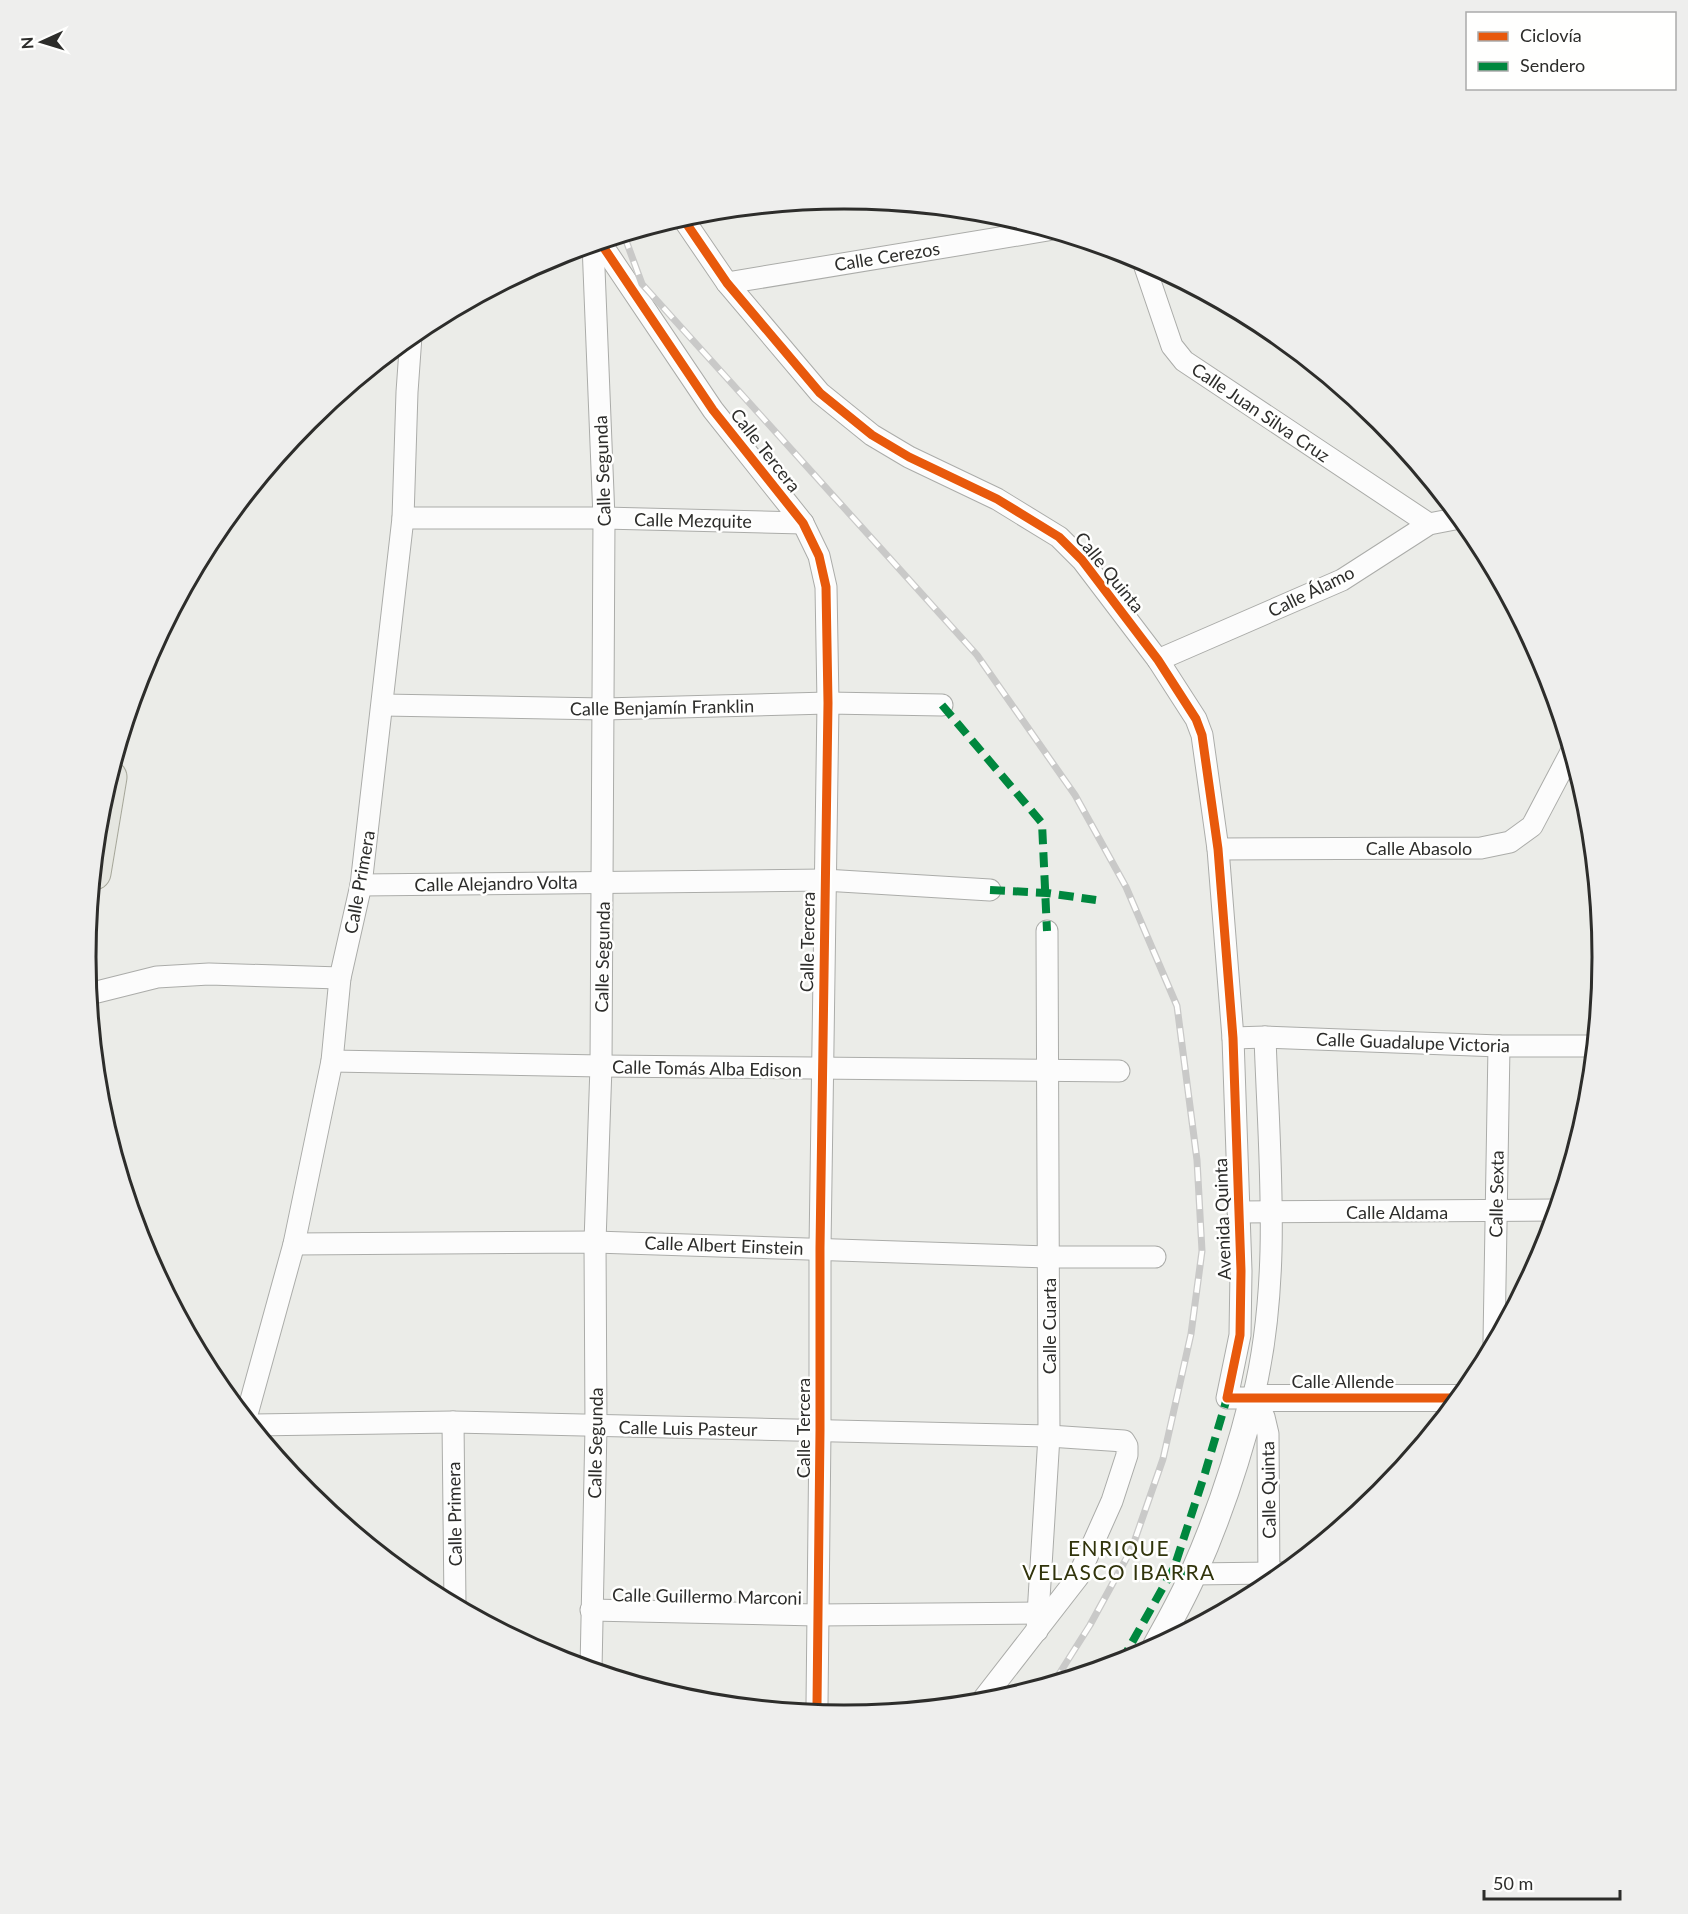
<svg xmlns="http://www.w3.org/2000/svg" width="1688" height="1914" font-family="Lato,sans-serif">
	<rect width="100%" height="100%" fill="#ebece8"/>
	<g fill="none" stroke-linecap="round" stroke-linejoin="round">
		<g stroke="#abaca9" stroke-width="23">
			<g id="minor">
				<polyline points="682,217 727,283 820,393 872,435 909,457 997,499 1059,537 1082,560 1158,660 1196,719 1202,735 1218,849 1233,1038 1241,1271 1240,1335 1227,1398 1253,1398"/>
				<polyline points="600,242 713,410 803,523 819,556 826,587 828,703 820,1248 820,1430 817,1705 819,1713"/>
				<polyline points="1143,261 1172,346 1184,361 1429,524"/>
				<polyline points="727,283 1048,230"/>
				<polyline points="403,518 604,518 803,523"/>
				<polyline points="1158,660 1342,580 1429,524 1460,518"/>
				<polyline points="383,705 604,709 828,703 942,705"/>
				<polyline points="1218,849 1481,848 1510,842 1532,826 1571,752"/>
				<polyline points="361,885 824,880 990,890"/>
				<polyline points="89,994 157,977 209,974 340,978"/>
				<polyline points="1233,1038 1265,1037 1499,1046 1594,1046"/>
				<polyline points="332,1061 601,1066 1119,1071"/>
				<polyline points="1238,1212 1556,1210"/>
				<polyline points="294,1244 595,1242 1049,1257 1155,1257"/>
				<polyline points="1494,1342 1499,1046"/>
				<path d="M1253 1398C1282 1281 1269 1156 1265 1037"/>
				<polyline points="1253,1398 1264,1417 1268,1434 1269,1584"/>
				<polyline points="246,1418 294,1244 332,1061 340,978 361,885 403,518 407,392 411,336"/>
				<polyline points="453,1422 455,1605"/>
				<polyline points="251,1425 453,1422 1049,1436 1124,1441 1127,1446 1127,1455 1112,1501 1078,1577 981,1702"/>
				<polyline points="1193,1574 1282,1573"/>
				<polyline points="591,1610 817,1615 1038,1613"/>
				<polyline points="1037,1631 1049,1436 1047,931"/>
				<polyline points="591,1669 596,1427 595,1242 601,1066 604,518 593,244"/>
			</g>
		</g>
		<g stroke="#abaca9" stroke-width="28">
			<path id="tertiary" d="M1156 1646C1169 1622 1183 1598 1194 1572 1219 1516 1238 1458 1253 1398H1459"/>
		</g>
		<g stroke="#a6a79a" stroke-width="35">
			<polyline id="primary" points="94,873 110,777"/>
		</g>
		<use href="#minor" stroke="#fcfcfc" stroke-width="21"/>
		<use href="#tertiary" stroke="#fcfcfc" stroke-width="26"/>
		<use href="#primary" stroke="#e5e6e0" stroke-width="33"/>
		<g stroke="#c9c9c8" stroke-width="7">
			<polyline id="rail" points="624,235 642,284 977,655 1075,795 1126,887 1177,1006 1197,1160 1202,1251 1191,1334 1163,1459 1132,1548 1090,1625 1054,1682"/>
		</g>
		<use href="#rail" stroke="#fffffe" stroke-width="4.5" stroke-dasharray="14" stroke-linecap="butt"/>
		<g stroke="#00873e" stroke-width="8" stroke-dasharray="15 8" stroke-linecap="butt">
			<polyline points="942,705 1042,823 1047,931"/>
			<polyline points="990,890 1047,893 1096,900"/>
			<polyline points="1174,1568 1193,1574"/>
			<polyline points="1121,1662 1174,1568 1205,1473 1227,1398"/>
		</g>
		<g stroke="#fffffe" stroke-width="13">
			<g id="cycleway">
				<polyline points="682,217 727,283 820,393 872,435 909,457 997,499 1059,537 1082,560 1158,660 1196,719 1202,735 1218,849 1233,1038 1241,1271 1240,1335 1227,1398 1459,1398"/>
				<polyline points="600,242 713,410 803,523 819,556 826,587 828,703 820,1248 820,1430 817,1705 819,1713"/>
			</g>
		</g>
		<use href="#cycleway" stroke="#e8590c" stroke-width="9"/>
	</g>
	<g text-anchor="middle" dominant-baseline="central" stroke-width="5" stroke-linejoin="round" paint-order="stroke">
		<g font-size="18" fill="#2d2d2b" stroke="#fffffe">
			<text transform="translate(887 256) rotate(-9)">Calle Cerezos</text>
			<text transform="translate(1261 412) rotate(34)">Calle Juan Silva Cruz</text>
			<text transform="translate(766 450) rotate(52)">Calle Tercera</text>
			<text transform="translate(602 471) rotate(-92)">Calle Segunda</text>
			<text transform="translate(693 520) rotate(1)">Calle Mezquite</text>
			<text transform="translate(1110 572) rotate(51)">Calle Quinta</text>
			<text transform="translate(1311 591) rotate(-26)">Calle Álamo</text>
			<text transform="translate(662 707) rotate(-1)">Calle Benjamín Franklin</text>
			<text x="1419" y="848">Calle Abasolo</text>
			<text transform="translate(359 882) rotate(-80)">Calle Primera</text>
			<text transform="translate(496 883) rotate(-1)">Calle Alejandro Volta</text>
			<text transform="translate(807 942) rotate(-89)">Calle Tercera</text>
			<text transform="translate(602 957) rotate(-89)">Calle Segunda</text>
			<text transform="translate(1413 1042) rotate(2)">Calle Guadalupe Victoria</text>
			<text transform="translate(707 1068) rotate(1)">Calle Tomás Alba Edison</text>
			<text transform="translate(1496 1194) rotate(-89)">Calle Sexta</text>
			<text x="1397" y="1212">Calle Aldama</text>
			<text transform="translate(1222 1219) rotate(-92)">Avenida Quinta</text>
			<text transform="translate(724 1245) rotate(2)">Calle Albert Einstein</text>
			<text transform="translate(1049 1326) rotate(-90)">Calle Cuarta</text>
			<text x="1343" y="1381">Calle Allende</text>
			<text transform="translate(688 1428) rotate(1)">Calle Luis Pasteur</text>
			<text transform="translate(803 1428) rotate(-90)">Calle Tercera</text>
			<text transform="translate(595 1443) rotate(-89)">Calle Segunda</text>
			<text transform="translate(1268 1490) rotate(-91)">Calle Quinta</text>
			<text transform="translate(454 1514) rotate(-91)">Calle Primera</text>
			<text transform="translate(707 1596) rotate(1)">Calle Guillermo Marconi</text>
		</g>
		<g font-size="21" letter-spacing="1.5" fill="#31340b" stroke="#fffffe">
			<text x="1119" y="1547">ENRIQUE<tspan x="1119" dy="24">VELASCO IBARRA</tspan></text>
		</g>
	</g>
	<path d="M0 0H1688V1914H0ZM96 957a748 748 0 1 1 1496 0a748 748 0 1 1-1496 0Z" fill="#eeeeed" fill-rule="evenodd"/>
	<path fill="none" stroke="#2d2d2b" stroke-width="3" d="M96 957a748 748 0 1 1 1496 0a748 748 0 1 1-1496 0Z"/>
	<rect x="1466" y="12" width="210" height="78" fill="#fffffe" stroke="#ababaa" stroke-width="1.5"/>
	<rect x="1478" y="32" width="30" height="9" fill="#e8590c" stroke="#ababaa" stroke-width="1.5"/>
	<text x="1520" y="42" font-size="18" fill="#2d2d2b">Ciclovía</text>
	<rect x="1478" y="62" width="30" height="9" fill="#00873e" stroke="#ababaa" stroke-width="1.5"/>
	<text x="1520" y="72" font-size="18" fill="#2d2d2b">Sendero</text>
	<g transform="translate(42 42) rotate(266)" stroke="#fffffe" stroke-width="4.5" paint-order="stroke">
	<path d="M0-4.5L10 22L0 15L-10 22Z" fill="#2d2d2b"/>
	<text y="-9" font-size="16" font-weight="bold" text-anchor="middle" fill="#2d2d2b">N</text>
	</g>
	<path d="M1484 1890v9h136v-9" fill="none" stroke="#2d2d2b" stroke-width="3"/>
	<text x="1493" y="1890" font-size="18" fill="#2d2d2b" stroke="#fffffe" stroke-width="4.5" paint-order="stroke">50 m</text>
</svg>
